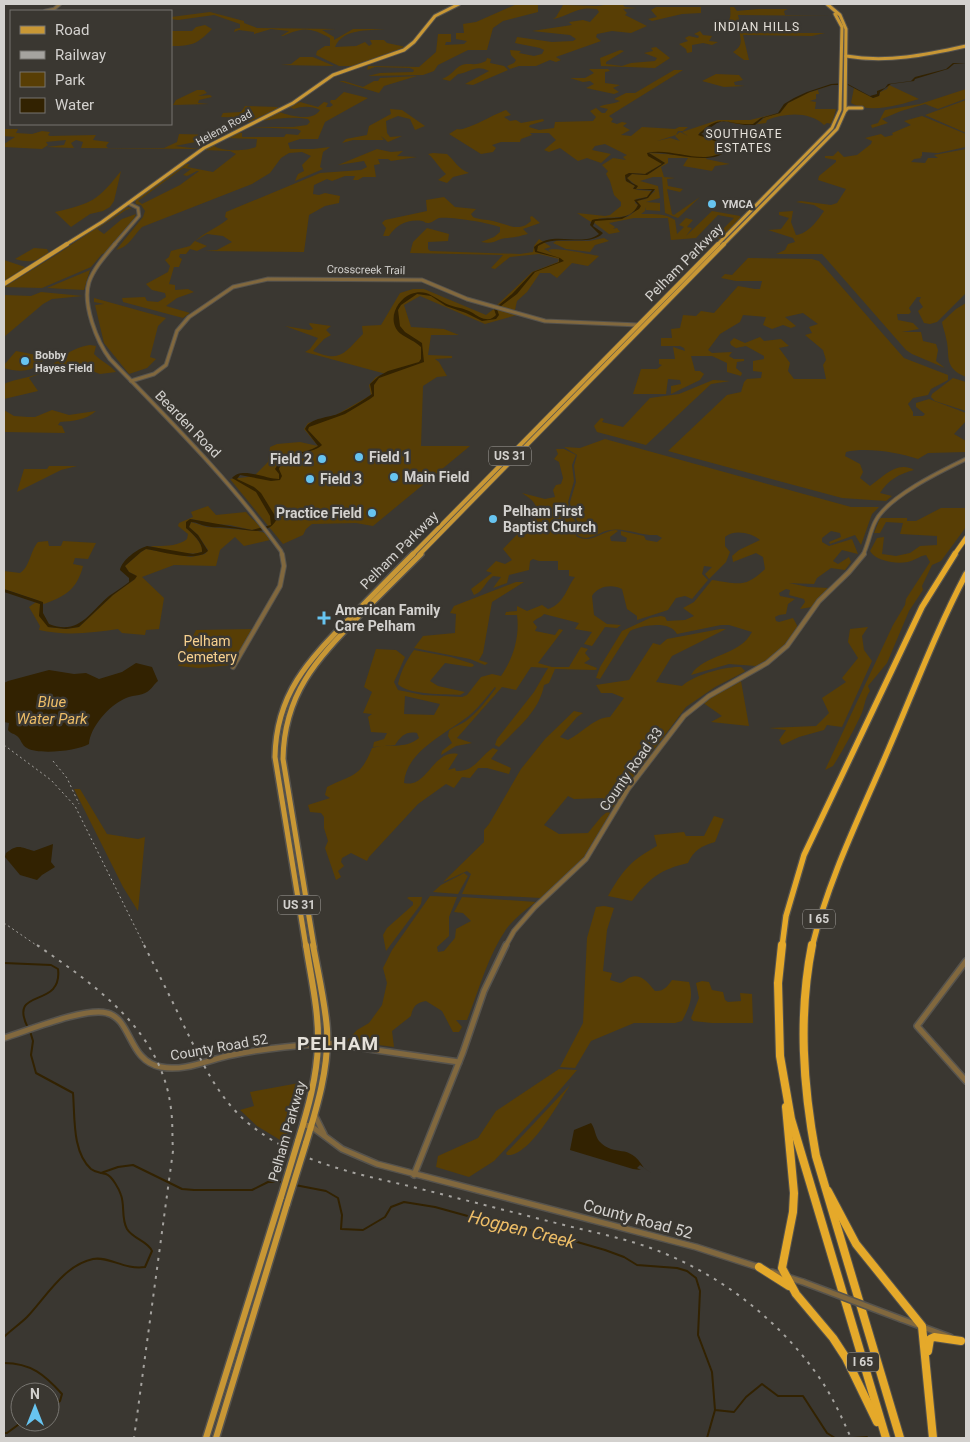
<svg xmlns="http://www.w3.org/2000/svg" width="970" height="1442" font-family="Roboto,sans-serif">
	<rect width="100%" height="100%" fill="#3a3731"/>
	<g fill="#583e05" fill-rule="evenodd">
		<polygon points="517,4 538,4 538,12 503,21 493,28 487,50 468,50 438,65 434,71 423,75 368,76 380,73 413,72 414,70 410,68 375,67 367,70 368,66 372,66 419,67 436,52 438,34 451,34 451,42 446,42 445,45 464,44 467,41 456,39 456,33 464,33 463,24 476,22"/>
		<path d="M611 4H622L625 7 637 8 623 9 627 13 625 15 647 26 631 33 612 31 597 34 596 37 601 41 556 57 561 60 556 62 550 60 536 66H519L510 69 507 66 514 63 516 60 511 55 510 50 521 51 519 53 534 56 542 54 544 50 540 48 515 43 517 37 552 42 573 41 576 39 570 35 532 31 572 25 569 22 583 20 590 22 599 12 597 9C576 6 572 15 553 19L556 17 563 5 598 6Z"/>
		<polygon points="656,7 701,7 701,13 682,14 652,21 648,19 657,17 651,10"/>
		<path d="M730 7H734L737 11 758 9H788L784 11 785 15 831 16 738 15 742 33H825L812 36 743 35 749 60H744L733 52C742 46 742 42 739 31L729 30 724 25C731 20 731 16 730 7Z"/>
		<path d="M210 12 244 21V23L257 28 336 29 322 30 334 37V40L353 29H385C368 31 343 28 335 47L356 46 365 42 369 46 372 44 370 40H384L387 43 406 47 353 66H339L316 55 317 51 325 46H330V38C310 27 303 27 283 36H281L289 31 271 29 254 34V32L239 30 234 32 235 29 240 28V24L214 15 178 20 171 19V17Z"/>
		<path d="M205 25 212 29C197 44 193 46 171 46V31H192L196 27Z"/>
		<polygon points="700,31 703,35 712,36 709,41 718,42 712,45 703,43 692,45 692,52 687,53 686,49 679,44 688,41 685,38 689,36 698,38 699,36 694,34"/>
		<polygon points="656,47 670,58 655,68 601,66 600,58 620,50 624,51 606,62 606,64 622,66 631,63 655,61 657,58 644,53 653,51 651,48"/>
		<polygon points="300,57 313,57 334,66 281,65 291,64"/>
		<path d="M487 58 491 59 490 63 504 66 508 70 473 85 465 84 489 71C475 64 470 73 458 74L450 81 442 79C453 75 454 68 462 65 469 62 475 67 486 61Z"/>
		<polygon points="589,69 608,69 610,71 605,72 605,83 620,85 613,88 619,92 614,94 586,88 594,84 590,81 583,82 570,78 585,78 594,73"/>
		<path d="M674 70H683L609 116 613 119 611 122 617 124 622 122 627 123 623 126 630 130 621 135 631 136 642 127 675 129 679 127H688L683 131H678L676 135 657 141 670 138 680 141 675 136 680 132 688 136 682 132 718 120H750L778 113 761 118 753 124C723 127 730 111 699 133V135L726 145V150C703 167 672 148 647 153L662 164 645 174 629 173 625 178 626 181 635 186 633 188 638 190 652 191 647 197 636 199 635 203 638 205C629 225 605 212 591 222L577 213 605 216 610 215 621 206V202L614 195 610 181 606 174 608 171 602 165 613 158 626 160 623 157 627 155 605 144 595 146 592 150 611 154 601 163 587 158 578 161 560 148 549 152 544 150 556 140 549 133H530L532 135 521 139 520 142H501L492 145 496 148 493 152 481 154 449 134 457 129C465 132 494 114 506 110L511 115 504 117 510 121 516 120 521 123 543 119 544 121 530 125 529 127 539 130 554 128 555 122 593 121 596 117 590 111 596 108 602 113H605L608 109 599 107C606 103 612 105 620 101L614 99 626 93H635Z"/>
		<polygon points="716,74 739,75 743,80 734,82 735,85 745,86 724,87 702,81"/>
		<polygon points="417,76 384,86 379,93 339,81 344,81 363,87 374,81 378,81 380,78"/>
		<path d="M839 84 818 90 819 94H816V99L810 101 816 102 815 109H836L832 124 827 123 824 125C809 111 785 113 767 120L766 123 751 125 757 124 765 117 780 113 788 103 807 93Z"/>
		<path d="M889 85 919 99C899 105 871 114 851 103L854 88 873 98 880 95V92L887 89Z"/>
		<polygon points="966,89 966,98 965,99 938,109 925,104 901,111 882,119 888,123 872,128 871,125 878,123 885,110 920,104"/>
		<polygon points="197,90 204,90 207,93 198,96 210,95 212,97 199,100 198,103 209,104 173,105 176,100"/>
		<path d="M344 92 368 98 325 122 318 139H300L288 143 290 149H313L330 147 323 152 320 167 323 169 295 181 298 174 304 171 302 165 311 156 302 152 289 153 281 158 270 173 252 184 142 227C133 236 129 247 116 250L143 217 145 211 141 205 136 204 135 200 185 164H190L187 167 213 172 236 154 230 151 203 150 219 142 214 146C224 152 246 151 256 147L257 139 225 138 236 133H242V137H284L286 134 298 135 301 131 297 129 247 127H293L307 125 310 122 308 119C292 116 276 119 260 121L279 112C291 116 313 122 320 110 312 106 302 106 294 109L289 107 300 102 318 107 324 102 328 103 326 107H330L333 105 330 102 331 100H335ZM183 168 191 169 183 175 187 176 197 171H199L180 185 142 204 138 201Z"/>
		<polygon points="966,100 966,133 925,115"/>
		<polygon points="245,106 277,107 279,108 249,122 247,122 250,118 221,117 223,113 241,112"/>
		<polygon points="390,109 402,110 425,126 415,130 410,119 398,116 386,121 387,133 390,137 402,136 388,142 381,136 384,140 353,140 342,143 346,139 367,135 369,126 391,114"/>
		<path d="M922 116 966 134V147L938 153 922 152V156L920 157 922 158 914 159 911 162 925 163 928 158H938L934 155 966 149V293L937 322 930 324 924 323 918 311 923 307 919 301 921 297H917L909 308 911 312 909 314H897L898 320 913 323 919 329 902 332H921L923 341 936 344 938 350 936 361 945 368 912 354 906 350 822 254H776L785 250 788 244 795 242 793 238 768 230 781 229 789 218 779 215V212L793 211 791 222 796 235C808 234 818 220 824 211L814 205 796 202 801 201 831 205 837 203 846 189 818 180 819 176 836 162V160L825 158V156H833L838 151 844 157 857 155 871 144 872 141 865 138 881 134 885 137 893 135 892 133 911 125 904 121Z"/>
		<polygon points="240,123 242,125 216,138 175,146 199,149 197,149 81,148 83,142 76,140 71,143 74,148 46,147 64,145 66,140 46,142 48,145 42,149 4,147 4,144 15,137 4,136 4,129 18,129 16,133 32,134 42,131 50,132 48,135 50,136 96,135 93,140 109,142 106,146 108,148 164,148 177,142 179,134 216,135"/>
		<path d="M377 149 391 152 403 151 397 156 417 157 391 161 388 159H378L380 164 374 165 376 177H363L358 180H353L355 176H345L332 181 327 179 314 185 313 194 319 195 325 193 340 196 339 203 325 206 309 215 304 252 204 251 217 250 232 242 223 236 207 234 195 241 207 246 197 251 190 249 186 254H180L179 257 182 259 179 267H174L169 284 175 285V290L188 289 194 292 177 298 166 306 190 313 183 318 123 302 122 298 145 297 147 301 158 302 166 297 165 293 152 290 146 284 168 272 170 266 165 260 169 257 171 251 190 246C200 234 216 229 228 219L225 217 226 212 320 173 361 170 367 167 364 161 338 165Z"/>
		<path d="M433 153 447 154C455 161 458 169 469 173L453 177 447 183 438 180 446 174C439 168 435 159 428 154Z"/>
		<path d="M649 153 707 157 706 159 730 164 715 166 712 171 683 166 688 158H668V163L661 167 664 177 675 178 667 179 668 186 683 189 680 192 667 189 672 214 674 215 700 197 678 218 665 213 662 177H653L640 181 658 186 660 198 646 202 660 203V211L646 210V207L645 211 641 214C653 214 665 213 675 220L677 234 684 227 679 225 686 218 693 220 687 227 692 228 686 236 712 211 740 216 741 218 720 239 714 238 734 218 718 215 696 238 671 240 668 218H634L609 223 615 227 613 229 617 228 620 232 609 234 593 222C611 212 623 229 640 205L636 201 646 199 655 191 653 189H636L637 186 627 178 632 174 647 175 665 163Z"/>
		<path d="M121 171 114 201 110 207 103 211 90 214 71 227 55 212C93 203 97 201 121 171Z"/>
		<path d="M444 197 455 207 476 209 471 214 473 217C479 220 486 219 493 221 507 224 519 233 531 221L530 217 532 216 540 223 523 229 528 234C519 236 518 237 508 238 496 238 497 245 481 242L494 237 500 232V227C491 223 449 216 439 218 436 219 433 222 429 223 424 223 426 222 422 221 408 219 396 225 389 236H383L386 228 382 223 385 220 427 211 426 200Z"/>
		<polygon points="127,207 132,208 126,210 97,229 104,234 122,219 136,214 133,221 106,253 102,254 91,267 42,288 4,287 59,253"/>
		<path d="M427 228 449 234 448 241 428 242V249L430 251 520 254 533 252 534 246 539 239 551 247 544 249 552 253 548 250C556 247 588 254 599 256L588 266 572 263 557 278 550 273H540L527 292 517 301 515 310 522 313 496 306 532 272 558 262 559 259 539 254 510 257 495 269 491 268 503 255 410 253 413 242Z"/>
		<polygon points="604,238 609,241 595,245 590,252 566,249 553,243 556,241 589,241"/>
		<path d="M34 248 47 249 49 253C36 262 30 263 15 259Z"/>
		<path d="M748 258 812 259 819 261 904 358 948 375V380L931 389 928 395 913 398 908 404 913 412V416H923L925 414 916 407V403L929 399 966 413V421L954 434 966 441V452L928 453 918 459C898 452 866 447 846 452L845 456 860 464 863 472 860 478 870 486C882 478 897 460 914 470 899 474 888 480 880 493L892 496 886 501 842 498 668 451 727 395 741 392 744 382 747 379 761 378 762 372 753 371V361L764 359V356L746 346 736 348 731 345 730 342 734 338 745 343 760 337 764 341 781 339 789 346 779 348 790 363 788 371 794 379H826L823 365 826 360 823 350 805 335 812 333 809 327 818 324 803 313 785 317 796 326 791 328 783 325 772 329 763 325 766 317 743 315 740 322 720 334 708 350 712 353 732 352 729 356 734 359H744V361L737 362 736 368 742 373 741 376 727 372V363L712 356H691L695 371H700L704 374 700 380 671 394V386L681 384 680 380 668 379 666 394H633L641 369H657L662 365 659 364V359H675L673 347 685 351 684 348 680 346H661V338H672L671 329 680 328 683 315 696 316 701 311 714 313 738 286 755 289H760L762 281H736L721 278 725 274 732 275Z"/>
		<polygon points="4,260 28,268 4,282"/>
		<polygon points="90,270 84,290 47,288"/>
		<path d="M413 289H424L486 315 495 308 517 315 485 324 420 296 404 305 411 327 444 329 459 335H431L428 355 452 356V358L435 359 439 362 447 376 437 377 423 386 421 446H470L373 526 356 523 312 524 306 529 303 535 283 544 230 479 257 476 255 475 268 462 270 447 277 444 300 442 318 446 304 429 308 423 336 415 371 395 369 385 376 377 386 374 305 352 310 349 318 338 285 326 309 330 313 329 309 324 310 323 331 326 326 330 331 335 324 339 313 351C341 363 344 353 363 334L362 326 381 325 400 293Z"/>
		<polygon points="41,292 83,296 52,299 43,304 4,337 4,295 31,296"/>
		<polygon points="94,298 166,318 158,326 150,357 156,359 147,368 129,374 104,343 95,305 104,304 94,302"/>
		<path d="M966 303V377C942 367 951 355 946 338 945 332 943 328 942 322L956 309Z"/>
		<path d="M90 345 96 346 94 354C101 361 109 364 116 372L100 374 92 371 49 370 29 378 38 391 4 399V385L6 383C16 379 28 378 38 374 57 364 67 348 90 345Z"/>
		<path d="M16 351 46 357C35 372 21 373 4 368V365Z"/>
		<polygon points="953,378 966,382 966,411 935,401 931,397 932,394"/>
		<polygon points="713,380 730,381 711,384 646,445 597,432 594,426 601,418 604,419 602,422 623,427 650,398 679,394"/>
		<path d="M4 410 14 416 28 417H35L52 410 69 415 96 411C86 420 73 421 60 422L58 425 62 426 65 433 4 432Z"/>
		<path d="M605 439 851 507H879L872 514 861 545 855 535 830 544 829 542 841 537 840 533 831 531 822 538V542L829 546 852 539 858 554 842 550 833 561 838 564 849 557 851 562 845 570 831 568 817 578 814 584 789 583 808 587 828 588 812 607 800 609 805 602 804 599 789 595 790 590 786 589 779 593 780 596 795 599 788 604 786 614 779 615 775 617 776 621 779 622 793 618 798 627 784 646 772 657 756 666 729 664 691 675C703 654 739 657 752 632L729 625H721L677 634C670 620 642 625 630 631L600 679 596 678 600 667 622 631 650 618 661 616 665 617 667 621 685 620 694 616 683 608 694 602 712 580C739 584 745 588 765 569L763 557 756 553 733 562 732 556 739 550 760 540C752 533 734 529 725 537V546L730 552 726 562 709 579 705 574 712 567 704 566 702 574 708 580 692 599 685 596 676 598 668 610 637 620V616L627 609 622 589C612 584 598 586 592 596L594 615 607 624 621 625 617 628 605 627 592 646 584 644 592 632 575 629 579 623 544 614C541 618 536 618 533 622L537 627 535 631 555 635 559 629 563 630 538 663 552 667H569L581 647 588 649 585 653 590 659 584 663 597 668 596 670 555 669 549 683 544 685C539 712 518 727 499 747L495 745 497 739 534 692 548 668 531 667 516 690 502 687 457 738 472 743 456 746 441 755 442 751 452 743 448 736 449 731C454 726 461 725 466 721 478 712 487 700 496 688L495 687C487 696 480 706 471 714 450 732 406 750 404 783 427 789 433 749 458 754L448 770 455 768 456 771C475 772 479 757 493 748L498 750 491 759 511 768 509 774 487 768H478L470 778 462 777 454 788 446 784 418 804 369 857 367 861 351 853 342 858 341 862 344 866 338 871 341 877 336 880 325 848 328 841 324 828V817L321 813 310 812 308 805 330 798 325 795 327 787C353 774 360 778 372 748 389 743 404 750 419 738L417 733C406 731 401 736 395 745L373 747 374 742 384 739 387 733 371 732 368 717 372 714 363 713 372 692 364 687 376 649 396 650 405 657 394 682 398 690 423 695 462 697 467 695 481 677 492 674 501 676C513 659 520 636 517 615H505L506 612 517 611V606L527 611 542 605 548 609C564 604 566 589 575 577L569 576V570H558V561H539L533 559 530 561 529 570 509 575 507 583 493 588 501 577 493 576C485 582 484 591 474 595L471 589 492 573 486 571 496 561 505 564 512 560 503 549 537 514C537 502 531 499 522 493L545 499 555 497 553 490 556 485 561 484 563 478 559 462 554 459 558 454 556 449H564L576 455 572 465 574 481 568 502 570 513 579 527 576 536C591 545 601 531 616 530L618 531 610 537 611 541 626 542 627 538 621 535V531L644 536 646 540 657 542 662 538 657 535C641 536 625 527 610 530 597 532 590 543 577 535L581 527 571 511 570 502 576 482 574 466 577 455 564 447 580 448ZM405 696 440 704 434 715 404 714Z"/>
		<polygon points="49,466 77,466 61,470 17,492 24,469 47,469"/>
		<path d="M208 506 216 515 246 512C251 519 258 523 261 528L252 530 230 525 213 524 192 519 186 528C193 534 201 542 203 551 194 558 161 549 150 546 162 546 177 547 187 539L188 534 178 526 179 523 193 517 191 512Z"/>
		<path d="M941 508H966V527L941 561 932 565 922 586 923 590 909 611 887 663 868 686 870 691C864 699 865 708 860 717 852 734 843 750 833 766L825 770 893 625 905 605 906 599 930 562 926 555C920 556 917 559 911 561 901 565 876 562 870 551L877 538 884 537 882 554 896 556 910 553 920 546 937 545V536L900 534 903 523 886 522 880 533H874L880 518H907V521H916Z"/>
		<path d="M191 522 207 527 258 531 265 533 270 540 244 546 235 537 220 550 216 566 174 565 142 577 164 598 159 629 146 630 145 635 122 633 118 629C92 633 65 636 39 630L40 626 29 607 36 602 40 604V610L48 627 66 629 79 627 113 595 135 579V575L129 572 125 566 141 552 146 549 191 557 205 554 208 550 198 535 189 527Z"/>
		<path d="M48 541 49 546H61L63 541 96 543 88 559 75 558 73 564 83 566C77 589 66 596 44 604L37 600 4 589V571L20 573C30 567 30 551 38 542Z"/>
		<polygon points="516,582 524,582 492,602 483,653 479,660 488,663 485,665 470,659 414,648 423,636 455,633 456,614 450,613 454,606"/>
		<polygon points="868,627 862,636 864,650 872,661 842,727 827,725 824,730 799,737 782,745 779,740 786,730 769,728 816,726 829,713 822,698 846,682 842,678 858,658 848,642 850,629"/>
		<polygon points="253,629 232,665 199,668 178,666 196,630"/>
		<path d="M720 629H726L672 656 656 682 682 686C693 675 726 666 741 667L745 671 744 672 715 687 686 707 626 787 615 807 603 811 601 809 603 798 574 799 568 796 544 825 559 834 588 833 601 817 607 812 611 813 584 857 576 867 541 898 462 894 471 874 467 871 443 882 484 842V830L489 824 521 769 545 739 574 711 583 713 577 717 560 737 568 740C582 733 595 717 610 717L624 698 612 693H601L596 685 629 680 653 643 660 645 667 639Z"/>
		<path d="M414 650 451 657 473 664 474 666 471 667 445 663 430 681 438 686 465 692 460 695C446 694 407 695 398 684 401 671 406 661 414 650Z"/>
		<polygon points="741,681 749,726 711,722 722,716 702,702"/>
		<polygon points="74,789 80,789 107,834 138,839 145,837 138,911 123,887"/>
		<path d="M714 816 724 819 715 842C701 846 694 850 688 863 661 869 648 879 632 901L608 896C623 870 630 861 657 846L654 835 684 832 686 836H704Z"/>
		<polygon points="464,873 468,876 458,894 433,892 441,885"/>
		<path d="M430 896 457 897 449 917V936L437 947 438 952 444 951 455 938 456 929 471 921 463 913 454 912 462 897 536 902C525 910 515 918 507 928 488 955 479 990 467 1020H456L462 1027 459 1032H453L442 1011 426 1001C416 1003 413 1006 411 1016L392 1031 394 1047 347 1041 357 1030 369 1023 382 1005 387 983 383 968 392 950Z"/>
		<polygon points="409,897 422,897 421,904 386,951 383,935 387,928 413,905 413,902 407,898"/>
		<path d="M604 906 614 908 607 930 603 971 612 973 610 980 620 983C625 982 627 978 631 977 642 973 649 984 655 991 663 992 668 986 672 980L689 982C694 998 689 1007 682 1021L675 1023H634L591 1041 575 1068 560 1067 583 1023 587 938 596 907Z"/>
		<polygon points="702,981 709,982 712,990 723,992 725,1000 728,1002 741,1001 740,993 752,994 753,1023 712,1023 693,1021 691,1018 699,998 696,983"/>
		<polygon points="559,1069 577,1070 547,1105 494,1161 469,1177 436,1167 438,1156 478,1138 496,1111"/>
		<polygon points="299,1083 285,1143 257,1126 240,1110 254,1106 250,1092"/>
		<path d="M570 1085C559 1102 529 1158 507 1155L506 1153Z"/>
	</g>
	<g fill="#322201">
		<path d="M953 63H966L954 64 948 69 915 79 914 81 891 84 880 92 879 96 873 98 848 85H832L810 92 788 103 780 113 763 118 755 125H745L723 121 717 123 701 134 727 144 730 148C712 169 671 150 649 153L665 163 647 175 632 174 627 178 632 183 638 186 636 189H655L648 198 637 201 641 206 639 209 622 219 595 221 593 226 603 233C590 248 557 233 538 246L537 251 560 258 564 261 535 272 517 294 497 309 499 315 496 319 482 321 466 313 446 306 431 296 417 294 401 305 398 310 400 326 405 332 422 343 424 362 379 378 374 385V396L370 399 345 414 309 427 308 430 322 445C310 456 285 451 279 469L282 476 280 480 271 481 240 475 237 479 254 487 261 493 277 519C266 538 248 529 230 528 222 527 213 528 206 526 200 525 197 522 191 522L189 527 198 535 208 551C195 563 162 551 146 549L141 552 125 566 129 572 137 576 135 579 113 595 79 627 66 629 48 627 39 616 40 604 4 592V589L43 602V613L49 624C79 636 90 612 109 596 116 591 123 587 129 582V578L120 570C122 560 137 549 147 546L193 554 202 552C203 543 193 534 186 528V522L190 519 252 530 271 525 270 516 256 492 232 478C242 466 265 479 279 479V474L275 469C284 453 303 455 318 446L305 429C310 417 330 418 340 413 351 408 362 401 372 394L370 384 379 376 388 371 419 362 421 359V347C415 341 408 339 401 334 386 322 396 300 411 294 425 289 432 296 443 302 451 307 460 307 469 311 474 313 480 319 486 319 490 320 493 318 496 315L494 309 512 294 533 272 559 262V258L535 252 534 247C554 229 581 248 599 234L590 225 592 220C607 216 630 223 638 205L634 200 647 197 652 190 633 189 635 186 626 181 625 175 629 173 645 174 662 164 648 156 647 153C673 147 703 167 726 150V145L698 135C721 111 728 126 753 124L761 118 778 113 784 104 794 98 807 92 831 84 846 83 870 96 877 94V91L885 88 888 84 911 81 915 77 946 69Z"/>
		<path d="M136 663 152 667 158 681C154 684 151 690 147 692 141 696 131 695 124 699 109 706 90 727 89 744 78 751 38 755 27 748 22 746 21 739 17 736 13 733 11 734 8 730L9 723 4 722V683L8 681 49 670 74 674 86 673 99 679 122 672Z"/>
		<path d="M53 844 51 862 55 867 42 875 37 880 20 875 5 857 6 853C19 843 21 848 34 851Z"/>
		<path d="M591 1123C595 1128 595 1136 599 1141 616 1159 628 1141 644 1168L651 1173 640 1165 637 1168 641 1170 633 1169 570 1150 574 1130Z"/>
	</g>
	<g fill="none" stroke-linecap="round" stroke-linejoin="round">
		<g stroke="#322201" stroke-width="2">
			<path d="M4 963 51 965 58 969C63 1010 7 986 28 1028"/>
			<polyline points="101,1173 118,1167 133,1165 182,1189 194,1190 252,1190 268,1182 283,1182"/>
			<polyline points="295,1185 326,1191 338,1198 342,1215 341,1229 363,1230 385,1217 391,1207 404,1202 435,1207 493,1223 553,1235 605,1250 624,1257 637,1265 677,1268 687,1271 696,1278 700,1291 698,1335 712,1372 715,1410 734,1412 746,1397 762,1384 778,1396 803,1396 827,1433 835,1438"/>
			<path d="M4 1337C11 1330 20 1324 27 1317 46 1297 64 1265 93 1259 109 1256 124 1270 145 1267L152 1251C148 1241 133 1239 127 1229 121 1218 125 1206 121 1195 119 1189 112 1176 106 1174 100 1172 96 1173 91 1169 72 1152 75 1117 73 1093L36 1073 31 1055 33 1041 30 1031"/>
			<path d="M4 1363C31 1363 45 1375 62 1394L60 1401 50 1406"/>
			<polyline points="4,1433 7,1433 22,1422"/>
			<polyline points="707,1438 715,1410"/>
			<polyline points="853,1438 867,1437"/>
		</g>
		<g stroke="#56534d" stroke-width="4.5">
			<g id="minor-far3">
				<polyline points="45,11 54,9 60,4"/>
				<polyline points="114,245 139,216 138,208 128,203"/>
			</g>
		</g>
		<g stroke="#56534d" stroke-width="5">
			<g id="minor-far2">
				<path d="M115 244C105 256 94 268 89 282 82 304 97 342 110 359 170 421 231 481 281 551L282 555"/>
				<polyline points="131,381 154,374 166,365 177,331 189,317 233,287 268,279 422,280 467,299 545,321 639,325"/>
				<path d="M863 555C868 545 870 532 875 522 887 497 941 471 966 459"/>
			</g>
		</g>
		<g stroke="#56534d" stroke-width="6">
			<g id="minor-far1">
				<polyline points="233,667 280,586 284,566 282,554"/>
				<polyline points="505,947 514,931 535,907 586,859 628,789 684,716 709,696 767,663 787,646 819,601 849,572 864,554"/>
			</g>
		</g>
		<g stroke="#56534d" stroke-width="8">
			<g id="minor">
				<polyline points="966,961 917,1026 966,1081"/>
				<path d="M4 1038C27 1031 85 1007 107 1013 132 1019 128 1061 161 1067 185 1072 210 1059 232 1055 261 1049 290 1046 319 1044"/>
				<polyline points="327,1043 459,1062"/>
				<polyline points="315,1116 324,1134"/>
				<polyline points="304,1125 311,1126 342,1149 377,1164 696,1247 758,1267"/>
				<polyline points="414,1175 463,1052 484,991 506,945"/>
				<polyline points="772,1272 803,1282"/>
				<polyline points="901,1319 950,1337"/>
			</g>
		</g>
		<g stroke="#56534d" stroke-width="5">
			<g id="major-far3">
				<path d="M846 56C887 63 926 55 966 46"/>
				<polyline points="845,111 848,108 862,108"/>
				<polyline points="65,245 102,222 204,148 293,103 333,75 404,50 414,42 435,16 459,4"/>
				<polyline points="717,245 832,128 840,110 842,27 835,14"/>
				<polyline points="723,245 837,129 845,111 846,29 840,15 827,4"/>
			</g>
		</g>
		<g stroke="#56534d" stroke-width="5.5">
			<g id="major-far2">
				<polyline points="4,284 67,244"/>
				<polyline points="412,555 718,244"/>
				<polyline points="419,555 724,244"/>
			</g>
		</g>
		<g stroke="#56534d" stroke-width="8">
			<g id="major-far1">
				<path d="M306 947 275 757C276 693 309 660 351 617 372 596 392 575 413 554"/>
				<path d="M314 947 283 759C284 694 316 660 359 616 380 595 400 575 421 554"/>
			</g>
		</g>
		<g stroke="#56534d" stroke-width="9">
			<g id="major">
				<path d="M298 1141C308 1109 317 1077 318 1044 319 1011 311 978 306 945"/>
				<path d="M306 1143C317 1107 329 1068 327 1029 325 1002 318 973 313 945"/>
				<polyline points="206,1438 281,1197"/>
				<polyline points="216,1438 287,1204"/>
			</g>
		</g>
		<g stroke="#56534d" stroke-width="6">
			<polyline id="highway-far2" points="954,555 966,538"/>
		</g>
		<g stroke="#56534d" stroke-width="8">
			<g id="highway-far1">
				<polyline points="782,947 786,916 804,855 922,607 955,554"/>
				<path d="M812 947C829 877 861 814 889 748 914 690 936 631 966 574"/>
			</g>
		</g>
		<g stroke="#56534d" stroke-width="10">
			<g id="highway">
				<polyline points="782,945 778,983 780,1056 791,1119 886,1438"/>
				<path d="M812 945C798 1016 803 1086 816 1156L900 1438"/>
				<polyline points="786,1107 794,1193 793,1212 782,1268 796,1294 833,1338 846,1358 877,1422"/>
				<polyline points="828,1191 856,1244 922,1326 933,1438"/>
				<polyline points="759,1267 789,1286"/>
				<polyline points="928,1351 930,1339 934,1337 961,1341"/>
			</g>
		</g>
		<use href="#minor-far3" stroke="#81683e" stroke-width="2.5"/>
		<use href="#minor-far2" stroke="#81683e" stroke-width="3"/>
		<use href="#minor-far1" stroke="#81683e" stroke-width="4"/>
		<use href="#minor" stroke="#81683e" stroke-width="5"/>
		<use href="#major-far3" stroke="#c89735" stroke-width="3"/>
		<use href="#major-far2" stroke="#c89735" stroke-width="4"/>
		<use href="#major-far1" stroke="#c89735" stroke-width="5"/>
		<use href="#major" stroke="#c89735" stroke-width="6"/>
		<use href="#highway-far2" stroke="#e5a92a" stroke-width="4.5"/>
		<use href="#highway-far1" stroke="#e5a92a" stroke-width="5.5"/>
		<use href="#highway" stroke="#e5a92a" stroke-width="8"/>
		<g stroke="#a5a39f" stroke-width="1" stroke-dasharray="2 3" stroke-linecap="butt">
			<polyline points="4,745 51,780 75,806 145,947"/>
			<polyline points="53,761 67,778 79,804"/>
			<polyline points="4,923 39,947"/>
		</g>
		<g stroke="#a5a39f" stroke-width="2" stroke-dasharray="3 6" stroke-linecap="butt">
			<path d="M37 945C96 986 162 1031 171 1109 173 1123 172 1137 173 1151L134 1438"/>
			<path d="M144 945C158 973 172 1000 185 1028 202 1062 218 1098 248 1123 294 1161 352 1173 409 1186 457 1198 504 1210 552 1222 583 1230 615 1236 645 1246 714 1270 774 1315 816 1373 831 1393 841 1416 851 1438"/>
		</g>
		<g stroke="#56534d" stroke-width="8" stroke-linecap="butt">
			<polyline id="minor-bridge" points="803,1282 901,1319"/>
		</g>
		<g stroke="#56534d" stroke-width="9" stroke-linecap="butt">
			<g id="major-bridge">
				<polyline points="281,1197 298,1141"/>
				<polyline points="287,1204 306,1143"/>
			</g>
		</g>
		<use href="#minor-bridge" stroke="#81683e" stroke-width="5"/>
		<use href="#major-bridge" stroke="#c89735" stroke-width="6"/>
	</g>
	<g fill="#67c4f0" stroke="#3a3731" stroke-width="2">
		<circle cx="712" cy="204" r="5"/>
		<circle cx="25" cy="361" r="5"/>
		<circle cx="359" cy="457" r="5"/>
		<circle cx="322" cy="459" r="5"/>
		<circle cx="394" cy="477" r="5"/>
		<circle cx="310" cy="479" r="5"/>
		<circle cx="372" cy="513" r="5"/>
		<circle cx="493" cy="519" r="5"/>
		<path d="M321.5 610.5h5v5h5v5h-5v5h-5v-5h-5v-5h5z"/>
	</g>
	<g text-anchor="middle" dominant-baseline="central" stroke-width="5" stroke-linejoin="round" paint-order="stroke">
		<g font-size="11" fill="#d3d1ce" stroke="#3a3731">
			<text transform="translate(224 128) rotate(-29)">Helena Road</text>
			<text transform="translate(366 270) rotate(1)">Crosscreek Trail</text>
		</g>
		<g font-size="11" font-weight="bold" fill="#d3d1ce" stroke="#3a3731" text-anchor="start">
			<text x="722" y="204">YMCA</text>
			<text x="35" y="355">Bobby<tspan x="35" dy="13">Hayes Field</tspan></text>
		</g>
		<g font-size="12" letter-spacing="1" fill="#e5e1da" stroke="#3a3731">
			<text x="757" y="27">INDIAN HILLS</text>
			<text x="744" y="134">SOUTHGATE<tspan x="744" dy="14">ESTATES</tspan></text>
		</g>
		<g fill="#3a3731" stroke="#a5a39f" stroke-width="1">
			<rect x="489" y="446.5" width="42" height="19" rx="4"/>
			<rect x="278" y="895.5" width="42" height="19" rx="4"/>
			<rect x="803" y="909.5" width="32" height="19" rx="4"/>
			<rect x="847" y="1352.5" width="32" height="19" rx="4"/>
		</g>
		<g font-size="12" font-weight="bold" fill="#d3d1ce">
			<text x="510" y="456">US 31</text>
			<text x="299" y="905">US 31</text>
			<text x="819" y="919">I 65</text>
			<text x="863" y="1362">I 65</text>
		</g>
		<g font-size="14" fill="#d3d1ce" stroke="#3a3731">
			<text transform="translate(684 262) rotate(-45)">Pelham Parkway</text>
			<text transform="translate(188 424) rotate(46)">Bearden Road</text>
			<text transform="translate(399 550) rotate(-45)">Pelham Parkway</text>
			<text transform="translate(631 769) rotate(-55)">County Road 33</text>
			<text transform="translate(219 1047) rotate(-10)">County Road 52</text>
			<text transform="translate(287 1131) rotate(-74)">Pelham Parkway</text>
		</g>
		<g font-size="14" font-weight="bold" fill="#d3d1ce" stroke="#3a3731" text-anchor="start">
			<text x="369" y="457">Field 1</text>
			<text x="312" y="459" text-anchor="end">Field 2</text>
			<text x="404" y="477">Main Field</text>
			<text x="320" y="479">Field 3</text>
			<text x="503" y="511">Pelham First<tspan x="503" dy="16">Baptist Church</tspan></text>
			<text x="362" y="513" text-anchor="end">Practice Field</text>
			<text x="335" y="610">American Family<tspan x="335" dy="16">Care Pelham</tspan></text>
		</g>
		<g font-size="14" fill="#f8d18f" stroke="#3a3731">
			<text x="207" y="641">Pelham<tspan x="207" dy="16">Cemetery</tspan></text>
		</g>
		<g font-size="15" font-style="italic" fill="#edbd67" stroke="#3a3731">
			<text x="52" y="702">Blue<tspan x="52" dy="17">Water Park</tspan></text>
		</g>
		<g font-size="16" fill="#d3d1ce" stroke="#3a3731">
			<text transform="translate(638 1219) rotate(15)">County Road 52</text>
		</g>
		<g font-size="18" font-style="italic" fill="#edbd67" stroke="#3a3731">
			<text transform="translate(522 1229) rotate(14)">Hogpen Creek</text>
		</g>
		<g font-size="19" font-weight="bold" letter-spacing="1" fill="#e5e1da" stroke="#3a3731">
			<text x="338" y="1043">PELHAM</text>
		</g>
	</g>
	<rect width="970" height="1442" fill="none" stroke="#d3d1ce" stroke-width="10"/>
	<rect x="10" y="10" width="162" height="115" fill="#3a3731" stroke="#777570"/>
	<rect x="20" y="26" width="25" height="8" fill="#c89735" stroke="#777570"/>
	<text x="55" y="35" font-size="15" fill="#d3d1ce">Road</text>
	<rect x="20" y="51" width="25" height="8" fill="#a5a39f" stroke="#777570"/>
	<text x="55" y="60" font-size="15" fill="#d3d1ce">Railway</text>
	<rect x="20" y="72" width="25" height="15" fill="#583e05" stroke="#777570"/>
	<text x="55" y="85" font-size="15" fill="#d3d1ce">Park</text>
	<rect x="20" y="98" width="25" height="15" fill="#322201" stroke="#777570"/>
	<text x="55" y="110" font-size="15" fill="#d3d1ce">Water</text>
	<g transform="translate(35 1407)"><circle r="24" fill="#3a3731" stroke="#777570"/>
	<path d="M0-4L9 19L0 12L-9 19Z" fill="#67c4f0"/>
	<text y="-8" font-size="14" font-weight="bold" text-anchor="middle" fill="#d3d1ce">N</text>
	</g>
</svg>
